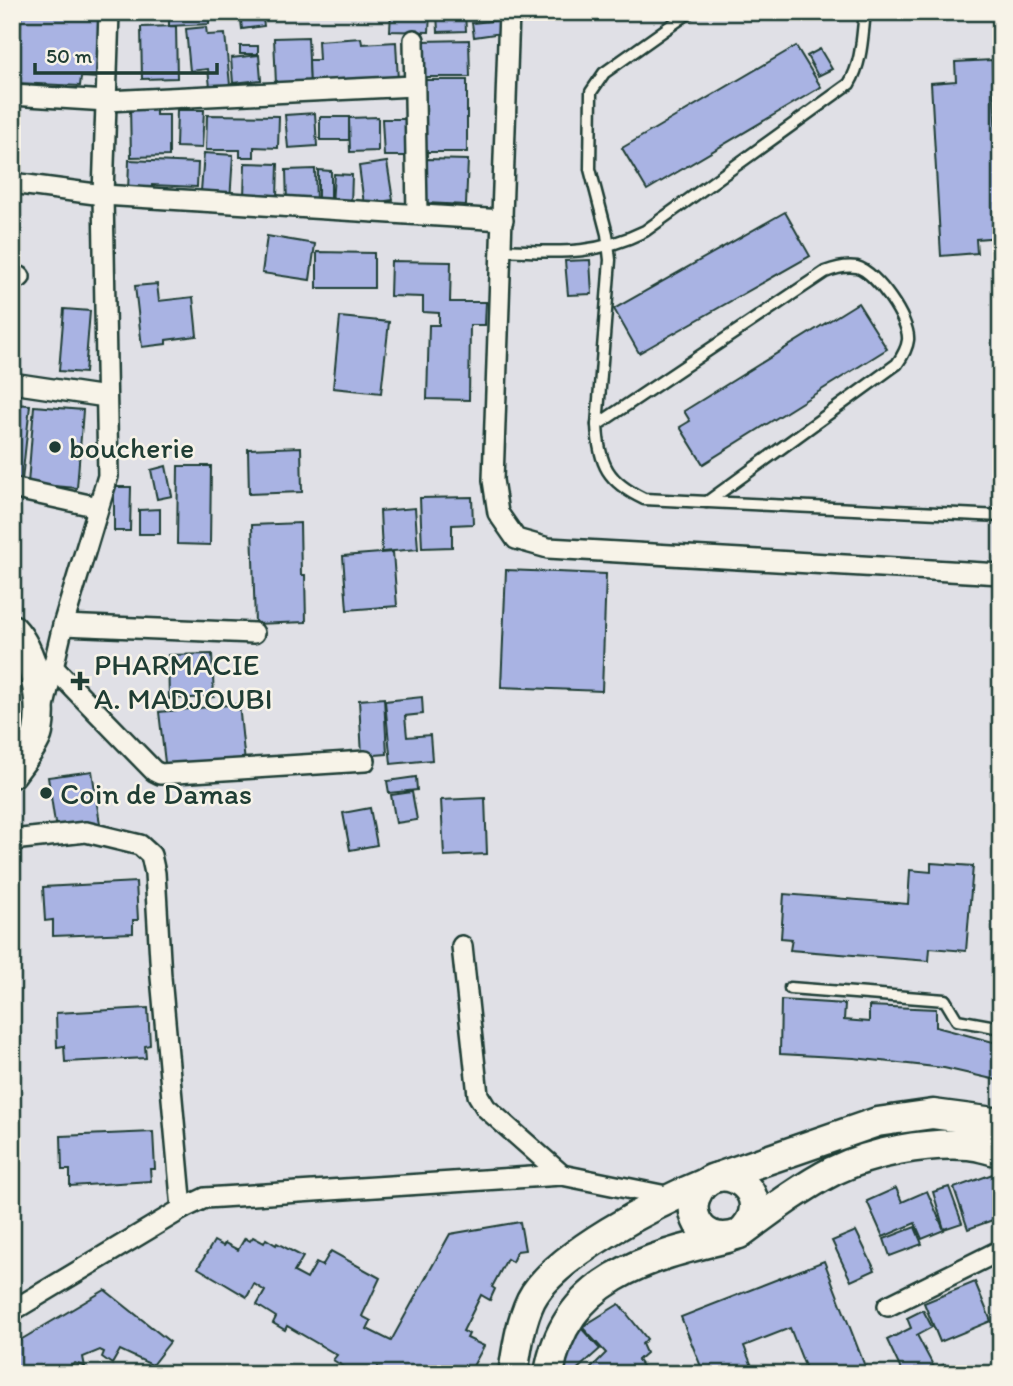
<svg xmlns="http://www.w3.org/2000/svg" width="1013" height="1386" font-family="Itim,sans-serif">
	<rect width="100%" height="100%" fill="#e0e0e6"/>
	<filter id="ink" filterUnits="userSpaceOnUse"><feTurbulence type="fractalNoise" baseFrequency=".0143" numOctaves="2"/><feDisplacementMap in="SourceGraphic" scale="14" xChannelSelector="R" yChannelSelector="G"/><feConvolveMatrix kernelMatrix="1 2 1 2 8 2 1 2 1" color-interpolation-filters="sRGB"/></filter>
	<g filter="url(#ink)">
		<g fill="#a9b3e3" stroke="#1f3d34" stroke-width="2">
			<polygon points="21,12 102,12 98,78 81,77 80,86 17,83"/>
			<polygon points="169,12 209,12 209,24 169,26"/>
			<polygon points="240,12 262,12 264,26 242,29"/>
			<polygon points="391,12 430,12 429,32 390,31"/>
			<polygon points="437,12 465,12 466,31 438,32"/>
			<polygon points="500,20 502,33 474,37 472,23"/>
			<polygon points="176,26 177,78 142,79 141,27"/>
			<polygon points="206,27 207,35 225,34 230,85 210,87 208,69 190,71 186,29"/>
			<polygon points="308,37 310,83 276,84 274,38"/>
			<polygon points="361,38 362,44 396,42 398,81 310,86 309,60 319,60 318,41"/>
			<polygon points="469,40 470,77 422,77 422,41"/>
			<rect x="240" y="46" width="18" height="8"/>
			<polygon points="796,46 821,87 647,190 622,148"/>
			<polygon points="820,49 832,69 818,76 807,56"/>
			<polygon points="259,55 261,80 233,83 231,58"/>
			<polygon points="992,60 1001,237 976,239 977,253 941,256 931,83 956,81 955,62"/>
			<rect x="425" y="80" width="42" height="72"/>
			<polygon points="130,106 156,106 156,115 169,115 169,156 131,157"/>
			<polygon points="177,110 204,110 202,148 176,147"/>
			<polygon points="315,113 317,146 288,148 285,115"/>
			<polygon points="207,115 279,116 278,148 254,147 254,157 240,157 240,150 206,150"/>
			<rect x="320" y="117" width="29" height="23"/>
			<polygon points="378,117 378,151 350,152 349,118"/>
			<polygon points="382,119 405,119 406,156 384,156"/>
			<polygon points="204,153 233,155 230,201 163,196 162,188 201,191"/>
			<polygon points="427,159 468,160 466,205 425,203"/>
			<polygon points="129,160 198,163 197,187 152,185 151,194 128,193"/>
			<polygon points="387,162 393,200 364,204 359,166"/>
			<polygon points="245,163 278,164 277,198 244,197"/>
			<polygon points="315,169 316,203 287,204 286,170"/>
			<polygon points="318,170 331,171 331,204 318,204"/>
			<polygon points="334,174 352,175 351,205 332,204"/>
			<polygon points="785,212 810,256 639,353 614,309"/>
			<polygon points="267,236 315,244 310,280 262,273"/>
			<polygon points="317,252 374,253 374,288 317,288"/>
			<polygon points="590,260 592,294 568,295 565,261"/>
			<polygon points="391,261 451,262 450,302 486,302 485,325 470,325 469,400 427,399 429,325 439,325 439,313 423,312 423,297 390,296"/>
			<polygon points="157,284 159,301 193,297 197,336 166,340 166,344 142,347 135,286"/>
			<polygon points="858,303 887,349 703,464 680,427 690,421 684,411"/>
			<polygon points="64,309 90,311 85,373 59,371"/>
			<polygon points="340,317 389,322 381,393 333,388"/>
			<polygon points="12,404 30,405 22,480 12,479"/>
			<polygon points="34,406 83,410 77,488 28,484"/>
			<polygon points="301,447 302,492 249,494 248,449"/>
			<polygon points="166,466 172,496 157,499 151,470"/>
			<polygon points="178,466 211,466 210,545 177,544"/>
			<polygon points="114,487 131,487 130,531 114,531"/>
			<polygon points="472,497 473,524 452,525 452,547 422,548 420,498"/>
			<polygon points="415,508 418,549 382,552 380,511"/>
			<polygon points="160,509 160,534 139,534 139,510"/>
			<polygon points="300,523 301,575 305,575 306,622 255,624 252,525"/>
			<polygon points="393,552 397,606 347,610 343,556"/>
			<polygon points="506,570 606,574 602,691 501,687"/>
			<polygon points="212,654 214,697 169,699 168,655"/>
			<polygon points="422,697 423,714 405,716 407,737 430,735 432,760 391,764 385,701"/>
			<polygon points="384,698 387,754 362,756 359,700"/>
			<polygon points="239,704 245,763 166,771 159,712"/>
			<polygon points="92,771 100,824 56,830 48,777"/>
			<polygon points="416,777 417,790 389,793 387,781"/>
			<polygon points="412,792 417,820 396,823 391,795"/>
			<polygon points="485,798 487,854 444,856 441,800"/>
			<polygon points="370,808 377,845 350,850 343,813"/>
			<polygon points="931,863 973,866 966,951 930,948 929,961 790,950 792,939 781,938 784,894 908,904 910,870 931,872"/>
			<polygon points="136,882 138,920 133,920 133,933 53,936 53,920 45,921 43,887"/>
			<polygon points="781,1000 845,1004 844,1020 869,1022 869,1006 936,1009 936,1027 1001,1044 1001,1081 944,1068 854,1058 780,1054"/>
			<polygon points="148,1008 150,1045 145,1046 146,1058 65,1062 64,1046 57,1047 56,1013"/>
			<polygon points="153,1132 155,1169 150,1169 151,1181 70,1186 70,1170 62,1170 61,1136"/>
			<polygon points="1001,1171 1001,1217 968,1229 954,1188"/>
			<polygon points="949,1187 962,1223 944,1229 933,1192"/>
			<polygon points="896,1188 902,1202 927,1191 944,1230 922,1239 915,1223 883,1237 867,1201"/>
			<polygon points="520,1222 525,1250 517,1251 512,1262 507,1259 492,1287 495,1289 490,1300 481,1295 463,1331 469,1334 467,1338 484,1346 472,1368 472,1374 389,1374 378,1367 375,1374 356,1374 333,1360 337,1355 287,1326 285,1330 273,1323 276,1317 257,1305 265,1291 254,1284 247,1297 198,1268 214,1241 223,1246 225,1243 238,1250 245,1238 250,1241 253,1237 264,1243 266,1239 276,1245 277,1243 303,1257 294,1272 307,1279 316,1263 322,1266 331,1251 380,1278 362,1316 371,1321 367,1329 391,1341 450,1234"/>
			<polygon points="915,1227 922,1244 890,1256 884,1239"/>
			<polygon points="856,1231 875,1270 851,1281 832,1241"/>
			<polygon points="824,1261 868,1374 808,1374 790,1328 744,1346 755,1374 704,1374 681,1317"/>
			<polygon points="975,1282 991,1321 940,1342 924,1303"/>
			<polygon points="105,1290 170,1342 152,1365 120,1350 112,1364 102,1357 104,1352 100,1350 83,1357 85,1367 75,1363 66,1369 65,1374 12,1374 12,1345"/>
			<polygon points="619,1304 647,1339 642,1344 646,1353 638,1360 647,1374 596,1374 591,1368 606,1353 582,1327"/>
			<polygon points="923,1310 932,1327 917,1335 935,1369 926,1374 903,1374 887,1340 911,1328 907,1318"/>
			<polygon points="581,1328 600,1349 572,1374 568,1374 551,1355"/>
			<polygon points="945,1364 949,1374 939,1374 936,1368"/>
		</g>
		<g fill="none" stroke-linecap="round" stroke-linejoin="round">
			<g stroke="#1f3d34" stroke-width="15">
				<g id="lane">
					<path d="M690 12 604 73 591 92 590 169 607 234 610 260 597 425C599 465 608 482 644 499L1001 516"/>
					<path d="M501 250C556 252 592 257 645 231L849 84C862 63 862 37 865 12"/>
					<path d="M597 425 825 272C835 268 846 265 857 267 876 272 910 320 908 340 907 349 902 357 897 364L707 502"/>
					<polyline points="790,988 945,1000 957,1020 1001,1028"/>
				</g>
			</g>
			<g stroke="#1f3d34" stroke-width="24">
				<g id="street">
					<polyline points="509,12 493,480 498,513 516,539 548,548 1001,574"/>
					<polyline points="414,40 417,214"/>
					<polyline points="12,95 107,101 414,86"/>
					<polyline points="12,183 103,195 503,220"/>
					<polyline points="12,276 20,277"/>
					<polyline points="12,383 106,397"/>
					<polyline points="12,488 98,507"/>
					<polyline points="63,625 254,633"/>
					<polyline points="53,667 154,771 160,774 365,761"/>
					<polyline points="44,706 63,625 108,476 103,195 109,12"/>
					<polyline points="12,840 86,832 140,845 151,855 155,873 161,977 182,1209"/>
					<polyline points="462,946 478,1095 486,1108 562,1175"/>
					<polyline points="888,1306 1001,1250"/>
					<polyline points="12,1311 182,1209 205,1198 562,1175 671,1197"/>
				</g>
			</g>
			<g stroke="#1f3d34" stroke-width="33">
				<g id="secondary">
					<path d="M12 629C33 651 44 701 38 732 36 743 19 763 12 773"/>
					<polyline points="718,1177 877,1122 933,1114 1001,1123"/>
					<path d="M739 1234C781 1198 724 1154 699 1190 694 1198 692 1207 695 1216 701 1236 721 1241 739 1234 769 1212 800 1188 833 1171 872 1152 925 1142 969 1145 980 1146 990 1150 1001 1152"/>
					<path d="M513 1374C517 1349 520 1323 531 1300 554 1255 658 1202 705 1183"/>
					<path d="M549 1374C564 1278 648 1257 728 1238"/>
				</g>
			</g>
			<use href="#lane" stroke="#f7f3e8" stroke-width="10"/>
			<use href="#street" stroke="#f7f3e8" stroke-width="19"/>
			<use href="#secondary" stroke="#f7f3e8" stroke-width="28"/>
		</g>
	</g>
	<g fill="#1f3d34" stroke="#f7f3e8" stroke-width="2.5">
		<circle cx="55" cy="447" r="7"/>
		<path d="M76.5 670.5h7v7h7v7h-7v7h-7v-7h-7v-7h7z"/>
		<circle cx="46" cy="793" r="7"/>
	</g>
	<g text-anchor="middle" dominant-baseline="central" stroke-width="5" stroke-linejoin="round" paint-order="stroke">
		<g font-size="30" fill="#1f3d34" stroke="#f7f3e8" text-anchor="start">
			<text x="69" y="447">boucherie</text>
			<text x="94" y="664">PHARMACIE<tspan x="94" dy="34">A. MADJOUBI</tspan></text>
			<text x="60" y="793">Coin de Damas</text>
		</g>
	</g>
	<rect width="1013" height="1386" fill="none" stroke="#f7f3e8" stroke-width="42"/>
	<rect x="21" y="21" width="971" height="1344" fill="none" stroke="#1f3d34" stroke-width="2.5" filter="url(#ink)"/>
	<path d="M35 63v10h182v-10" fill="none" stroke="#1f3d34" stroke-width="3.5"/>
	<text x="46" y="63" font-size="21" fill="#1f3d34" stroke="#f7f3e8" stroke-width="5" paint-order="stroke">50 m</text>
</svg>
